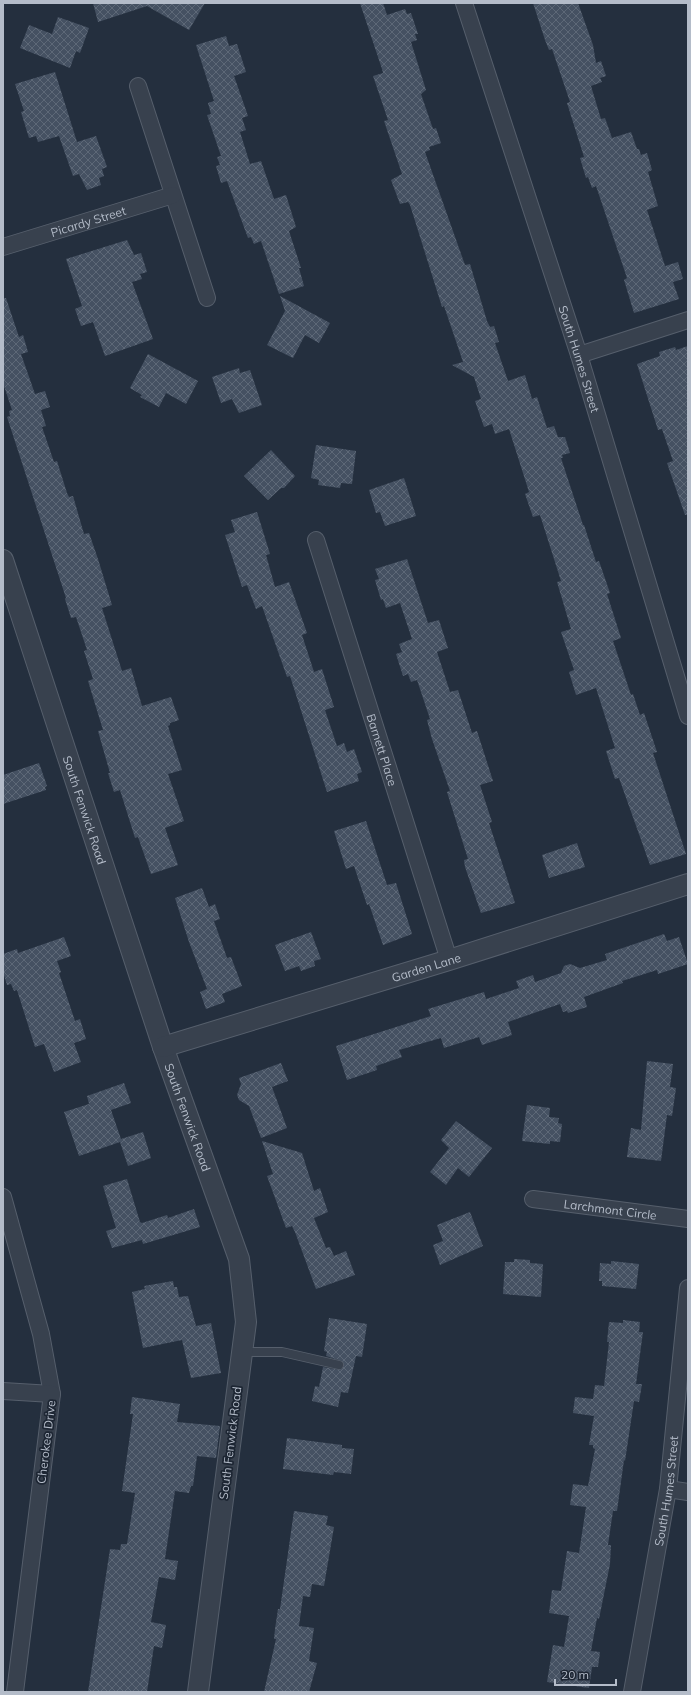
<svg xmlns="http://www.w3.org/2000/svg" width="691" height="1695" font-family="Mulish,sans-serif">
	<defs>
		<pattern id="building-cross-hatch" width="8" height="8" patternUnits="userSpaceOnUse"><rect width="8" height="8" fill="#455162"/><path d="M0 0l8 8M0 8l8-8" fill="none" stroke="#5d6877"/></pattern>
	</defs>
	<rect width="100%" height="100%" fill="#242f3e"/>
	<g fill="url(#building-cross-hatch)">
		<polygon points="93,3 205,3 189,30 147,6 98,22"/>
		<polygon points="360,3 383,3 387,15 405,9 407,14 411,13 418,34 415,34 417,40 411,42 426,90 421,94 433,129 436,128 441,143 429,147 430,150 425,152 465,265 470,264 487,321 490,327 494,326 499,342 495,343 508,381 525,375 532,399 537,397 547,428 554,426 558,437 565,437 570,453 562,455 563,458 561,458 583,525 584,525 596,562 599,561 610,593 607,594 621,638 613,641 631,695 633,694 640,715 644,713 657,752 653,753 686,854 650,865 619,778 615,779 606,751 615,748 596,688 576,695 569,672 574,670 561,632 571,629 557,582 561,581 540,515 533,517 525,494 529,492 509,429 495,434 492,424 484,427 475,401 481,399 474,377 452,365 463,362 444,306 442,307 410,205 408,202 400,204 391,180 402,174 384,121 388,120 373,76 383,73 382,69"/>
		<polygon points="533,3 578,3 593,45 596,63 601,61 606,76 600,78 602,82 591,86 601,119 605,118 612,138 631,132 637,149 639,149 641,155 647,153 652,170 648,172 658,206 647,210 665,266 678,262 683,279 673,282 679,299 634,313 624,280 627,278 596,186 592,188 588,177 586,178 580,158 584,157 567,103 570,102 552,49 549,50 545,40"/>
		<polygon points="58,17 89,28 80,53 76,51 70,68 20,48 29,25 52,34"/>
		<polygon points="226,36 229,46 237,44 246,72 234,76 248,116 242,118 246,130 240,132 250,164 261,161 274,199 286,195 296,227 289,231 301,268 299,268 304,286 279,294 261,241 254,244 251,237 248,238 227,181 221,183 216,166 220,165 217,157 221,156 207,115 211,114 208,103 214,101 196,45"/>
		<polygon points="55,72 77,142 96,136 107,167 102,169 104,176 99,178 101,185 87,190 79,174 73,176 59,136 38,142 36,136 29,138 21,112 24,111 15,84"/>
		<polygon points="127,240 134,255 141,253 147,272 140,274 142,279 132,282 153,339 105,356 93,322 81,326 75,309 82,306 66,259"/>
		<polygon points="280,296 330,323 319,343 305,335 293,358 267,345 285,311"/>
		<polygon points="3,298 6,298 19,337 23,335 28,352 21,354 35,394 45,391 50,407 41,410 46,426 42,427 54,462 57,461 67,493 69,497 73,496 84,534 89,533 98,559 112,605 102,608 122,671 131,668 142,706 171,697 179,720 170,723 170,725 168,726 182,770 168,774 184,821 165,828 178,865 151,874 138,837 135,838 120,790 114,792 108,773 110,773 98,731 103,730 88,681 93,679 84,651 87,650 76,617 71,618 65,599 66,598 7,417 10,416 9,411 12,410 3,383"/>
		<polygon points="688,346 688,515 685,515 667,463 673,461 662,429 658,430 637,364 660,356 659,352 675,347 676,350"/>
		<polygon points="148,354 198,381 186,404 166,393 159,407 140,397 142,395 130,388"/>
		<polygon points="239,368 240,373 250,370 262,405 239,413 232,399 221,403 212,377"/>
		<polygon points="316,445 356,451 352,484 341,483 340,488 318,485 319,480 311,478"/>
		<polygon points="271,450 295,476 284,488 281,488 268,500 244,476"/>
		<polygon points="404,478 416,516 385,526 380,512 376,513 369,490"/>
		<polygon points="257,512 270,554 266,555 275,587 289,582 307,633 302,635 314,672 322,669 334,707 325,710 337,746 344,743 347,752 354,749 362,772 357,774 359,781 327,792 290,676 287,677 262,606 256,609 247,585 242,587 225,535 235,532 231,520"/>
		<polygon points="407,559 428,623 439,620 448,648 437,652 450,692 458,690 472,733 477,731 493,781 480,785 492,822 489,823 515,903 481,913 465,867 464,860 468,859 447,792 450,791 432,739 427,720 430,719 417,680 411,682 408,674 403,676 396,654 402,652 399,644 412,639 400,603 386,608 383,599 381,600 375,580 379,579 375,569"/>
		<polygon points="39,763 47,786 45,787 46,790 3,804 3,775"/>
		<polygon points="366,821 387,885 396,883 412,934 383,945 369,904 367,905 354,866 346,869 334,831"/>
		<polygon points="577,843 585,867 549,878 542,855"/>
		<polygon points="202,888 209,907 215,904 220,919 214,921 227,958 231,957 242,986 222,994 225,1002 206,1009 200,992 207,989 189,942 175,898"/>
		<polygon points="311,932 321,959 314,961 315,966 301,971 299,966 285,971 275,945"/>
		<polygon points="664,934 667,941 679,937 688,964 658,974 657,970 622,981 623,983 584,997 587,1007 568,1013 567,1011 563,1012 560,1004 508,1022 512,1035 482,1045 479,1037 444,1048 441,1038 399,1050 402,1057 376,1066 377,1070 347,1080 336,1046 431,1016 428,1009 484,992 486,999 519,988 516,981 533,975 535,982 561,973 564,966 570,964 580,968 607,960 605,954"/>
		<polygon points="64,937 71,956 57,961 61,972 59,973 75,1021 80,1019 86,1039 74,1043 81,1062 54,1072 44,1044 35,1047 17,990 14,991 11,984 7,985 3,972 3,954 17,949 18,953"/>
		<polygon points="647,1061 673,1064 670,1087 676,1088 672,1116 667,1115 661,1161 627,1157 631,1128 641,1130"/>
		<polygon points="281,1063 288,1081 272,1087 287,1128 261,1138 249,1106 239,1100 237,1095 241,1084 239,1078"/>
		<polygon points="124,1083 131,1103 111,1110 121,1139 143,1132 151,1158 128,1166 120,1142 79,1156 64,1112 89,1104 87,1096"/>
		<polygon points="527,1105 550,1108 549,1117 559,1118 558,1123 562,1124 560,1142 550,1141 550,1144 522,1141"/>
		<polygon points="456,1121 492,1148 469,1177 458,1168 446,1185 430,1172 449,1148 441,1140"/>
		<polygon points="262,1141 302,1153 314,1191 320,1188 328,1212 314,1218 326,1248 330,1247 334,1256 346,1251 355,1275 316,1289 295,1232 292,1226 286,1228 267,1176 273,1174"/>
		<polygon points="127,1179 140,1222 142,1223 167,1215 168,1218 194,1209 200,1227 143,1244 142,1240 112,1248 106,1231 116,1228 103,1186"/>
		<polygon points="470,1212 483,1246 440,1265 433,1245 443,1241 437,1225"/>
		<polygon points="514,1259 530,1260 530,1263 543,1264 541,1297 503,1294 505,1262 514,1262"/>
		<polygon points="611,1261 639,1264 636,1289 602,1286 602,1281 599,1281 600,1263 611,1264"/>
		<polygon points="173,1281 174,1287 177,1287 179,1297 188,1296 196,1326 211,1323 221,1373 191,1378 182,1340 143,1348 132,1292 145,1289 144,1286"/>
		<polygon points="329,1318 367,1324 362,1357 356,1356 348,1393 341,1392 338,1407 312,1401 315,1386 319,1387 323,1367 340,1370 344,1366 342,1361 326,1356 327,1352 324,1351"/>
		<polygon points="623,1320 640,1322 639,1332 643,1332 636,1384 642,1384 639,1402 634,1401 625,1461 624,1460 617,1511 613,1511 608,1545 611,1545 610,1564 599,1619 597,1618 591,1651 600,1652 598,1667 592,1667 589,1688 547,1682 553,1645 564,1647 569,1616 549,1613 552,1590 561,1591 567,1551 579,1553 586,1507 570,1505 573,1484 588,1486 595,1449 593,1448 593,1445 589,1445 594,1416 573,1413 575,1397 593,1399 595,1385 604,1386 609,1342 607,1342 609,1322 623,1323"/>
		<polygon points="132,1397 180,1404 177,1422 220,1426 216,1458 197,1456 193,1486 191,1486 189,1493 175,1491 165,1559 178,1561 175,1580 159,1577 151,1622 166,1625 162,1648 154,1646 147,1692 88,1692 110,1549 120,1550 121,1544 127,1544 135,1493 122,1491 133,1414 130,1414"/>
		<polygon points="287,1438 342,1445 342,1448 354,1449 351,1474 334,1472 333,1475 283,1469"/>
		<polygon points="294,1511 328,1516 326,1525 334,1527 324,1586 312,1584 310,1597 303,1596 299,1626 314,1628 309,1661 317,1663 309,1692 264,1692 276,1639 274,1639 275,1629 278,1609 280,1609"/>
	</g>
	<g fill="none" stroke-linecap="round" stroke-linejoin="round">
		<g stroke="#565f6c" stroke-width="10">
			<polyline id="service" points="242,1352 282,1352 339,1365"/>
		</g>
		<g stroke="#565f6c" stroke-width="18">
			<g id="minor">
				<path id="s1" d="M464 3 579 355 688 716"/>
				<polyline points="138,86 207,298"/>
				<path id="s2" d="M3 247 173 195"/>
				<polyline points="579,355 688,320"/>
				<path id="s3" d="M316 540 449 960"/>
				<polyline points="3,1197 41,1334 52,1394 15,1692"/>
				<path id="s4" d="M533 1199 688 1219"/>
				<polyline points="3,1391 52,1394"/>
				<polyline points="668,1489 688,1492"/>
				<path id="s5" d="M632 1692 668 1489 688 1288"/>
			</g>
		</g>
		<g stroke="#565f6c" stroke-width="22">
			<g id="tertiary">
				<path id="s6" d="M3 560 163 1047 239 1259 246 1322 198 1692"/>
				<path id="s7" d="M163 1047 449 960 688 884"/>
			</g>
		</g>
		<use href="#service" stroke="#38414e" stroke-width="8"/>
		<use href="#minor" stroke="#38414e" stroke-width="16"/>
		<use href="#tertiary" stroke="#38414e" stroke-width="20"/>
	</g>
	<g text-anchor="middle" dominant-baseline="central" stroke-width="3.5" stroke-linejoin="round" paint-order="stroke">
		<g font-size="12" fill="#b4bcc9" stroke="#1d2633">
			<text stroke="none"><textPath href="#s2" startOffset="89">Picardy Street</textPath></text>
			<text stroke="none"><textPath href="#s1" startOffset="374">South Humes Street</textPath></text>
			<text stroke="none"><textPath href="#s3" startOffset="220">Barnett Place</textPath></text>
			<text stroke="none"><textPath href="#s6" startOffset="263">South Fenwick Road</textPath></text>
			<text stroke="none"><textPath href="#s7" startOffset="275">Garden Lane</textPath></text>
			<text stroke="none"><textPath href="#s6" startOffset="587">South Fenwick Road</textPath></text>
			<text stroke="none"><textPath href="#s4" startOffset="78">Larchmont Circle</textPath></text>
			<text transform="translate(46 1442) rotate(-83)">Cherokee Drive</text>
			<text transform="translate(230 1443) rotate(-83)">South Fenwick Road</text>
			<text stroke="none"><textPath href="#s5" startOffset="204">South Humes Street</textPath></text>
		</g>
	</g>
	<rect width="691" height="1695" fill="none" stroke="#b4bcc9" stroke-width="8"/>
	<path d="M555 1679v6h61v-6" fill="none" stroke="#b4bcc9" stroke-width="2"/>
	<text x="561" y="1679" font-size="12" fill="#b4bcc9" stroke="#1d2633" stroke-width="3" paint-order="stroke">20 m</text>
</svg>
